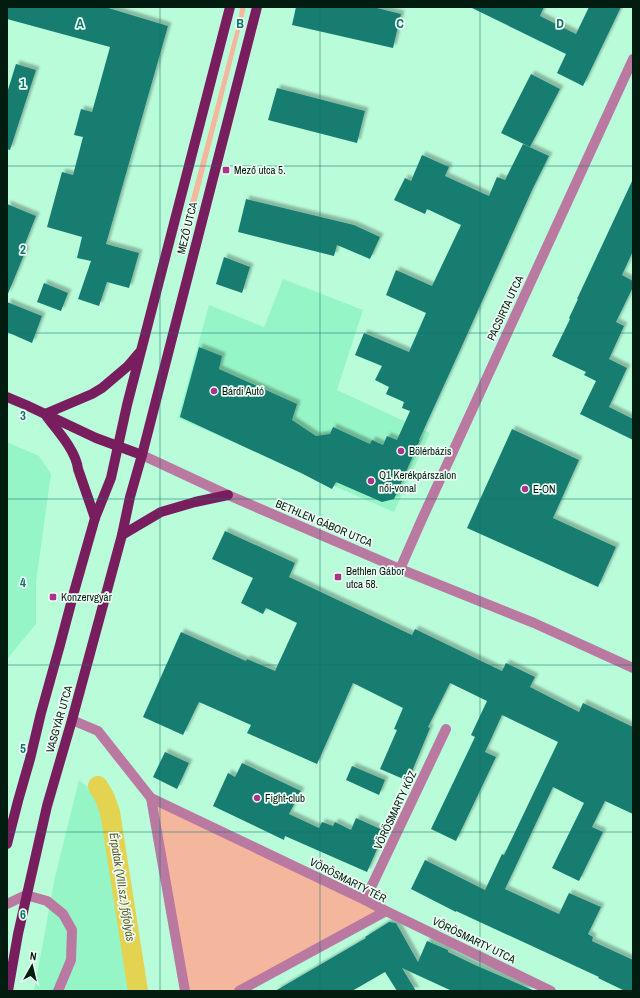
<svg xmlns="http://www.w3.org/2000/svg" width="640" height="998" font-family="'Archivo Narrow',sans-serif">
	<defs>
		<filter id="shadow"><feDropShadow dx="3.5" dy="-3.5" stdDeviation="1" flood-color="#0004"/></filter>
	</defs>
	<rect width="100%" height="100%" fill="#b9fcda"/>
	<g fill="#96f5c7">
		<polygon points="283,279 363,310 337,390 430,433 394,512 178,418 209,305 264,327"/>
		<polygon points="7,442 39,456 51,474 36,582 36,624 7,659"/>
		<polygon points="79,780 100,797 133,991 34,991 55,877"/>
	</g>
	<g fill="#f5b69e">
		<polygon points="240,7 246,7 185,247 179,245 239,17"/>
		<polygon points="151,798 386,911 239,991 185,991"/>
	</g>
	<g fill="none" stroke-linecap="round" stroke-linejoin="round">
		<polyline stroke="#e3d350" stroke-width="20" points="98,786 105,798 110,812 138,991"/>
	</g>
	<g fill="#177d70" filter="url(#shadow)">
		<polygon points="7,7 105,7 168,26 106,244 139,253 129,288 107,282 99,306 78,299 91,261 77,258 82,237 47,227 62,172 73,175 83,137 74,135 81,109 92,112 110,47 7,19"/>
		<polygon points="296,7 373,7 401,14 393,48 292,25"/>
		<polygon points="470,7 544,7 540,16 576,34 589,7 621,7 583,86 557,73 566,54"/>
		<polygon points="16,64 36,70 10,150 7,149 7,93"/>
		<polygon points="531,74 560,89 530,147 501,133"/>
		<polygon points="277,88 365,111 357,143 268,120"/>
		<polygon points="523,144 549,156 533,188 461,348 419,440 420,440 394,499 382,502 336,482 332,489 301,473 180,417 199,347 222,356 219,369 297,404 292,420 316,436 330,434 333,427 370,444 372,440 383,445 387,436 397,440 410,411 402,408 404,402 386,394 389,387 375,380 382,366 355,355 364,333 409,352 426,313 386,295 396,270 432,286 461,225 427,209 425,214 394,200 405,178 411,181 422,155 449,167 445,176 489,196 497,177 505,180"/>
		<polygon points="633,179 633,251 622,275 633,281 633,287 616,322 624,326 609,359 627,368 609,407 633,419 633,440 580,414 596,381 584,375 586,372 552,356 570,319 569,318 578,299 577,299"/>
		<polygon points="246,199 354,225 380,237 370,259 337,245 334,256 238,232"/>
		<polygon points="7,204 36,216 23,249 26,250 7,296"/>
		<polygon points="224,257 250,267 242,293 216,284"/>
		<polygon points="44,283 68,293 61,311 37,302"/>
		<polygon points="7,302 42,316 32,343 7,332"/>
		<polygon points="512,429 579,460 553,518 616,547 598,587 467,528"/>
		<polygon points="225,531 295,563 289,577 412,635 415,629 502,671 506,663 535,677 530,687 579,712 583,703 633,727 633,814 605,801 592,827 603,832 579,881 552,868 584,803 553,787 505,889 559,914 569,893 601,907 588,934 593,937 592,941 633,960 633,991 625,991 598,978 599,977 456,911 456,912 411,889 425,860 485,890 502,854 504,855 558,742 502,715 485,752 496,757 456,841 431,829 475,737 471,735 487,701 450,683 428,727 430,728 408,781 380,769 397,730 394,729 403,708 353,683 317,764 247,733 251,725 199,702 183,735 143,717 181,632 246,661 247,659 275,671 297,623 266,608 263,614 241,603 253,578 212,559"/>
		<polygon points="165,752 189,763 177,789 153,777"/>
		<polygon points="242,763 301,791 289,814 319,828 322,822 333,826 335,822 351,830 356,818 385,831 367,872 285,836 284,840 213,806 228,773 235,777"/>
		<polygon points="352,766 385,780 379,795 346,780"/>
		<polygon points="389,922 396,923 418,962 427,941 448,950 448,952 475,965 535,991 452,991 402,968 416,991 397,991 385,972 352,991 275,991 366,938 365,937"/>
	</g>
	<g fill="none" stroke-linecap="round" stroke-linejoin="round">
		<g stroke="#b979a1" stroke-width="10">
			<polyline points="142,455 228,495 400,569 534,623 633,668"/>
			<polyline points="400,569 422,519 633,59"/>
			<polyline points="72,720 98,731 151,798 365,900 386,911 551,991"/>
			<polyline points="151,798 185,991"/>
			<polyline points="365,900 446,729"/>
			<polyline points="7,904 26,895 47,901 63,914 72,930 71,960 58,991"/>
			<polyline points="239,991 386,911"/>
		</g>
		<g stroke="#781e5e" stroke-width="10">
			<polyline points="7,397 26,405 96,438 142,455"/>
			<polyline points="45,414 92,394 102,388 128,366 139,353"/>
			<path d="M47 417C58 431 76 451 78 469L95 518"/>
			<polyline points="122,535 161,512 195,502 228,495"/>
			<polyline points="7,844 18,801 30,759 41,713 60,645 74,592 95,518 111,478 127,405 230,7"/>
			<polyline points="8,991 18,934 47,806 72,720 122,535 130,497 142,455 257,7"/>
		</g>
	</g>
	<path fill="none" stroke="#0f766e" stroke-width="1" stroke-opacity="0.55" d="M160 7V991M320 7V991M480 7V991M7 166H633M7 333H633M7 499H633M7 665H633M7 832H633"/>
	<g fill="#ac3388" stroke="#ecfcf3" stroke-width="1.5">
		<rect x="222" y="166" width="8" height="8" rx="2"/>
		<circle cx="214" cy="391" r="4"/>
		<circle cx="401" cy="451" r="4"/>
		<circle cx="371" cy="481" r="4"/>
		<circle cx="525" cy="489" r="4"/>
		<rect x="334" y="573" width="8" height="8" rx="2"/>
		<rect x="49" y="593" width="8" height="8" rx="2"/>
		<circle cx="257" cy="798" r="4"/>
	</g>
	<g text-anchor="middle" dominant-baseline="central" stroke-width="3.5" stroke-linejoin="round" paint-order="stroke">
		<g font-size="11" fill="#021c10" stroke="#ecfcf3" text-anchor="start">
			<text x="234" y="170">Mező utca 5.</text>
			<text x="222" y="391">Bárdi Autó</text>
			<text x="409" y="451">Bölérbázis</text>
			<text x="379" y="475">Q1 Kerékpárszalon<tspan x="379" dy="13">női-vonal</tspan></text>
			<text x="533" y="489">E-ON</text>
			<text x="346" y="571">Bethlen Gábor<tspan x="346" dy="13">utca 58.</tspan></text>
			<text x="61" y="597">Konzervgyár</text>
			<text x="265" y="798">Fight-club</text>
		</g>
		<g font-size="11" fill="#021c10" stroke="#ecfcf3">
			<text transform="translate(187 228) rotate(-76)">MEZŐ UTCA</text>
			<text transform="translate(505 308) rotate(-65)">PACSIRTA UTCA</text>
			<text transform="translate(324 523) rotate(23)">BETHLEN GÁBOR UTCA</text>
			<text transform="translate(59 719) rotate(-74)">VASGYÁR UTCA</text>
			<text transform="translate(395 810) rotate(-65)">VÖRÖSMARTY KÖZ</text>
			<text transform="translate(348 880) rotate(27)">VÖRÖSMARTY TÉR</text>
			<text transform="translate(474 940) rotate(26)">VÖRÖSMARTY UTCA</text>
		</g>
		<g font-size="12" font-style="italic" fill="#5d5723" stroke="#ecfcf3">
			<text transform="translate(122 887) rotate(81)">Érpatak (VIII.sz.) főfolyás</text>
		</g>
	</g>
	<g font-size="13" text-anchor="middle" font-weight="bold" fill="#0f766e" stroke="#ecfcf3" stroke-width="3.5" stroke-linejoin="round" paint-order="stroke">
		<text x="80" y="28">A</text>
		<text x="240" y="28">B</text>
		<text x="400" y="28">C</text>
		<text x="560" y="28">D</text>
		<text x="23" y="88">1</text>
		<text x="23" y="254">2</text>
		<text x="23" y="420">3</text>
		<text x="23" y="587">4</text>
		<text x="23" y="753">5</text>
		<text x="23" y="919">6</text>
	</g>
	<rect width="640" height="998" fill="none" stroke="#021c10" stroke-width="16"/>
	<g transform="translate(32 966) rotate(8)" stroke="#ecfcf3" stroke-width="3" paint-order="stroke">
	<path d="M0-3L7 15L0 10L-7 15Z" fill="#021c10"/>
	<text y="-6" font-size="11" font-weight="bold" text-anchor="middle" fill="#021c10">N</text>
	</g>
</svg>
